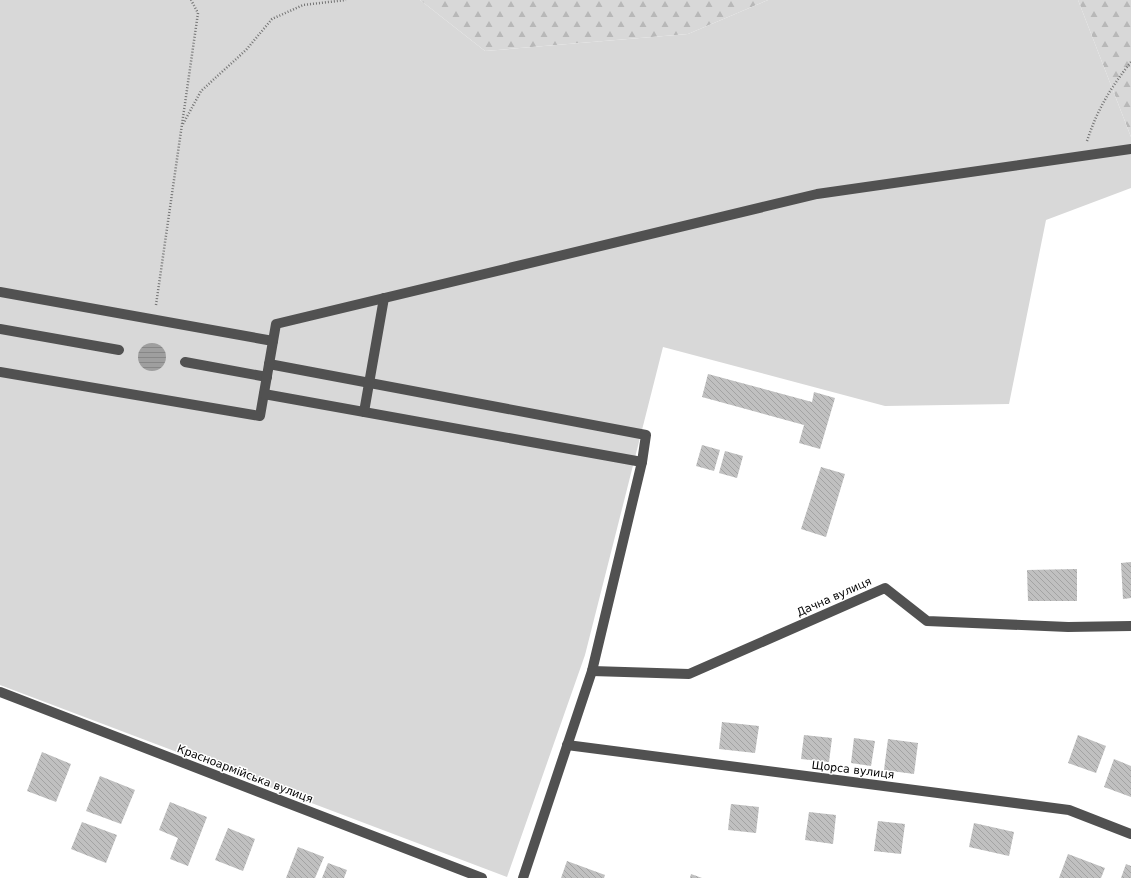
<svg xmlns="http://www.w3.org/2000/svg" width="1131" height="878" font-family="'DejaVu Sans',sans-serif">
	<defs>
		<pattern id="forest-firs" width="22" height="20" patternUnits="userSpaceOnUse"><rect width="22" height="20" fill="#d8d8d8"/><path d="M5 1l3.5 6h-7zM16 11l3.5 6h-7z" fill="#b8b8b8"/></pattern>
		<pattern id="water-rules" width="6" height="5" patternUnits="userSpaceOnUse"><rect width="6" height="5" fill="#9f9f9f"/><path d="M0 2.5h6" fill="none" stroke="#878787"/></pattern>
		<pattern id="building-back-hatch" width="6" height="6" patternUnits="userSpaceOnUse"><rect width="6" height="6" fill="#c0c0c0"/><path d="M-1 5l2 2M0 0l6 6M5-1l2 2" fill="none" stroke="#a3a3a3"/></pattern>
	</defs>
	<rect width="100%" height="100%" fill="#fff"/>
	<g fill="url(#forest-firs)">
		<polygon points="420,0 768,0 688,34 485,51"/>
		<polygon points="1078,0 1131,0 1131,137"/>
	</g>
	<polygon fill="#d8d8d8" points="0,0 420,0 485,51 688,34 768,0 1078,0 1131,137 1131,188 1046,220 1009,404 885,406 663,347 585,655 507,877 0,685"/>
	<circle fill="url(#water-rules)" cx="152" cy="357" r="14"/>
	<g fill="url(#building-back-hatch)">
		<polygon points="708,374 812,402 814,392 835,398 820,449 799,443 804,425 702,397"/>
		<polygon points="702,445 720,450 714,471 696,466"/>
		<polygon points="725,451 743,456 737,478 719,473"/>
		<polygon points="821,467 845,474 826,537 801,529"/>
		<polygon points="1131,562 1131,598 1123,599 1121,563"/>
		<polygon points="1077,569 1077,601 1028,601 1027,570"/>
		<polygon points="722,722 759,726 755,753 719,749"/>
		<polygon points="804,735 832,738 829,762 801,759"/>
		<polygon points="1078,735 1106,746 1096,773 1068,763"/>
		<polygon points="854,738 875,741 871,766 851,763"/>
		<polygon points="888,739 918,743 914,774 884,770"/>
		<polygon points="42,752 71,764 56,802 27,791"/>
		<polygon points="1114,759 1131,766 1131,797 1104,787"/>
		<polygon points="100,776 135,790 121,824 86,811"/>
		<polygon points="170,802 207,817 188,866 170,859 178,838 159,830"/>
		<polygon points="731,804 759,807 756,833 728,830"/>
		<polygon points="809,812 836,815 833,844 805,840"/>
		<polygon points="878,821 905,824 901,854 874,851"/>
		<polygon points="82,822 117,835 106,863 71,849"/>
		<polygon points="974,823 1014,832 1009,856 969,847"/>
		<polygon points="228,828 255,839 243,871 215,860"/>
		<polygon points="298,847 324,857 315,878 286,878"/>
		<polygon points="1068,854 1105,868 1101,878 1059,878"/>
		<polygon points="567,861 605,875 604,878 561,878"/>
		<polygon points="328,863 347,870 344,878 322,878"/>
		<polygon points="1126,864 1131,866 1131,878 1121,878"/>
		<polygon points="691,874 702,878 690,878"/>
	</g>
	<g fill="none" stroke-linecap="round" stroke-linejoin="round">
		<g stroke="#737373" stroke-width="2.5" stroke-dasharray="1 2" stroke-linecap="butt">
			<polyline points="183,124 201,91 246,50 272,19 303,5 346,0"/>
			<path d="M1087 141C1097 110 1111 87 1131 62"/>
			<polyline points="156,305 198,13 191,0"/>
		</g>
		<g stroke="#515151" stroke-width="10">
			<polyline points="0,292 273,341"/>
			<polyline points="0,329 119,350"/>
			<polyline points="185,362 267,377"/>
			<polyline points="269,364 646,435 642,462 592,671 523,878"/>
			<polyline points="0,372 260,416 276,324 817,194 1131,149"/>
			<polyline points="264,394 642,462"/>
			<polyline points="364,412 384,298"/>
			<polyline points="592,671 689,674 885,588 927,621 1068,627 1131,626"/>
			<polyline points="0,692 482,878"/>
			<polyline points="567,745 1069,810 1131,834"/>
		</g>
	</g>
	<g text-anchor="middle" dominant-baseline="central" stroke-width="3" stroke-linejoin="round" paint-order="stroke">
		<g font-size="11" fill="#000" stroke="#fff">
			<text transform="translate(834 597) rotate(-24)">Дачна вулиця</text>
			<text transform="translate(853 770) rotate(7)">Щорса вулиця</text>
			<text transform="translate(245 774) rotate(21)">Красноармійська вулиця</text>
		</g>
	</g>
</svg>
